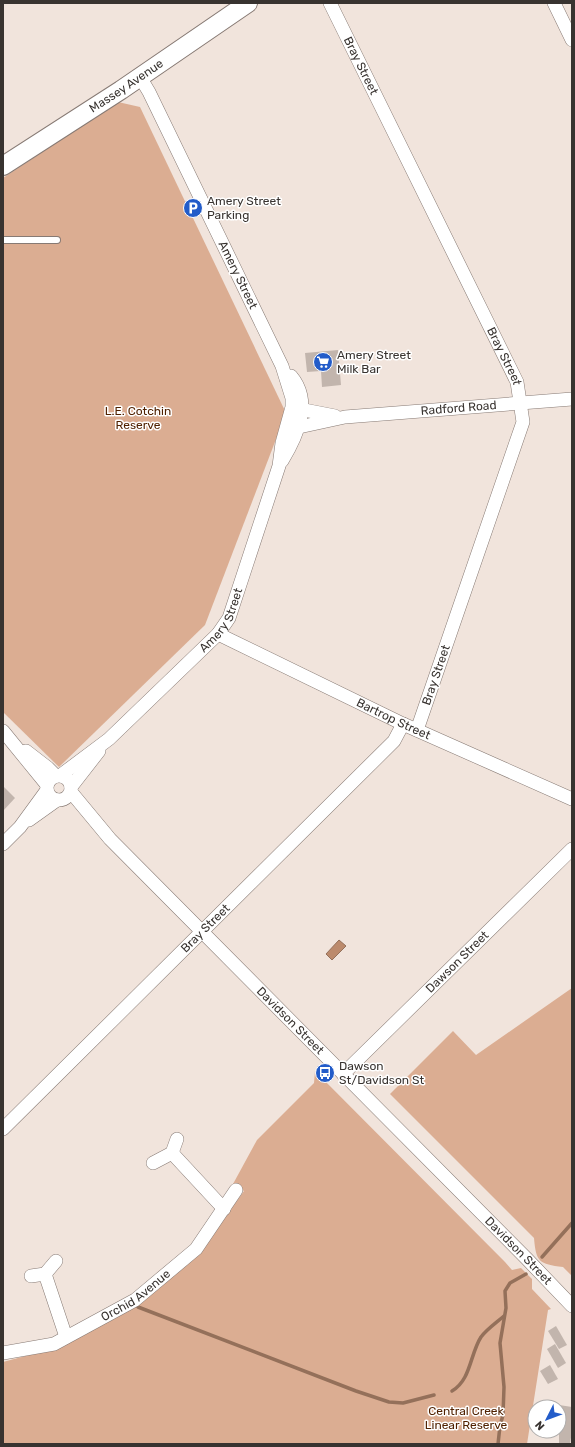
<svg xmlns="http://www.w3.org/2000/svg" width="575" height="1447" font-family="Rubik,sans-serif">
	<rect width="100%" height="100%" fill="#f1e4dc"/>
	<g fill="#dbad92">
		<polygon points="118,102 140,107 286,413 205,625 59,767 3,712 3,178"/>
		<path d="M572 988V1276L563 1267C539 1264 536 1262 534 1238L390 1094 453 1031 476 1055Z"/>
		<polygon points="315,1071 505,1262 512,1270 521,1268 532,1279 532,1289 551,1309 548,1310 527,1444 3,1444 3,1362 59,1347 128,1311 212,1235 244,1191 233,1184 257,1140 314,1083"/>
	</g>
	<polygon fill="#bc8a6c" stroke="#94705a" points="339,940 346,946 332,960 326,954"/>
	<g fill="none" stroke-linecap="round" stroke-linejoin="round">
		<g stroke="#94705a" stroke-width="3.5">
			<polyline points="542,1257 572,1223"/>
			<polyline points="138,1307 356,1391 389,1402 403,1403 434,1395"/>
			<path d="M452 1391C471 1380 470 1354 481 1337 487 1329 496 1323 504 1316"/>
			<polyline points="498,1444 500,1426 503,1415 504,1387 500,1343 506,1308 505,1291 510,1283 526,1274"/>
		</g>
	</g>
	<g fill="#c2b5ad">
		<polygon points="338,350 341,385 322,387 321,371 307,372 305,353"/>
		<polygon points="3,786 15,798 3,811"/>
		<polygon points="556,1326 567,1345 559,1349 548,1331"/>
		<polygon points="555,1344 566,1363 558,1368 547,1349"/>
		<polygon points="550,1365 558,1379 548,1384 540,1371"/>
		<polygon points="559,1405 572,1407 572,1431 570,1444 559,1444"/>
	</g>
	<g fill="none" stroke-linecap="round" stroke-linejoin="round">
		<g stroke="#877a74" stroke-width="8">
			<polyline id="lane" points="3,240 57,240"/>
		</g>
		<g stroke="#877a74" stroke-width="14">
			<g id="street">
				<path id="s1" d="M330 3 517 382 523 422 417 730"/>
				<polyline points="554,3 572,40"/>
				<polyline points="294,408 335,416"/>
				<path id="s2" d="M288 427H299L345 417 572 399"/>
				<path d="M282 461C297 436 313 402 291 376"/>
				<path id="s3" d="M218 634 403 724 572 799"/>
				<polyline points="3,731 47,785"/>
				<polyline points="26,751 48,768 56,776"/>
				<path id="s4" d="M61 775 109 739 218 634 229 618 279 466 282 443 292 407V398L282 366 149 92 140 77"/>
				<circle cx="59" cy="788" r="12"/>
				<polyline points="71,787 99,751"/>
				<path id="s5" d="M71 792 110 839 527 1259 572 1306"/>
				<polyline points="29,820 57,800"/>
				<polyline points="3,844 20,827 47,790"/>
				<path id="s6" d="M343 1074 572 849"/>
				<path id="s7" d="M3 1129 394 741 403 724"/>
				<polyline points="172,1153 224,1209"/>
				<polyline points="153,1163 172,1153 177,1139"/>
				<polyline points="45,1274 66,1337"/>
				<polyline points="31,1276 45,1274 56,1261"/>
				<path id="s8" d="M3 1353 54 1344 135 1300 196 1249 236 1190"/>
			</g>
		</g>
		<g stroke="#877a74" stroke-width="20">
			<g id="secondary">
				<path id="s9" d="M3 166 121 90 248 3"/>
			</g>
		</g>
		<use href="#lane" stroke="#fff" stroke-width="6"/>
		<use href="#street" stroke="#fff" stroke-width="13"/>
		<use href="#secondary" stroke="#fff" stroke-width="18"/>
	</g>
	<defs>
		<g id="parking-disc" transform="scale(1)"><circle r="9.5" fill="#235cc9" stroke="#fff"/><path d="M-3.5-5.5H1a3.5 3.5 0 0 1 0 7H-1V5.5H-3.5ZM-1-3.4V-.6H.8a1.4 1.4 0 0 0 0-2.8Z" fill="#fff"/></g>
		<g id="supermarket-disc" transform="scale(1)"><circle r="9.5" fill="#235cc9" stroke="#fff"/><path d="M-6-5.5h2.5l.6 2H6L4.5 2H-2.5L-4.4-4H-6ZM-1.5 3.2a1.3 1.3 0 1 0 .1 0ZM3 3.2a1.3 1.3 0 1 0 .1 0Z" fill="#fff"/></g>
		<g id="bus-disc" transform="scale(1)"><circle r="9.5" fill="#235cc9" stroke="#fff"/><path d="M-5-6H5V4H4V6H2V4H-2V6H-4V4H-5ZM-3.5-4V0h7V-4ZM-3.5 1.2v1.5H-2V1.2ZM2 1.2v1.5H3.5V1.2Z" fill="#fff"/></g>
	</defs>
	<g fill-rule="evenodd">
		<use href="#parking-disc" x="193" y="208"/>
		<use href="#supermarket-disc" x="323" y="362"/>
		<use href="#bus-disc" x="325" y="1073"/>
	</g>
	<g text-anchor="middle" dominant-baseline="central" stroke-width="3" stroke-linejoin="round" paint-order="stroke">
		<g font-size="12" fill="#383330" stroke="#fff">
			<text stroke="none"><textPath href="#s1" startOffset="70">Bray Street</textPath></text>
			<text stroke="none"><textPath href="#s9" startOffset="147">Massey Avenue</textPath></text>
			<text transform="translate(238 275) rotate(64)">Amery Street</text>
			<text stroke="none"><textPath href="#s1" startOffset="394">Bray Street</textPath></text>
			<text stroke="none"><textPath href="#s2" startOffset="172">Radford Road</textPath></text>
			<text stroke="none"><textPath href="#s4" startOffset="225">Amery Street</textPath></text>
			<text transform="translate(436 675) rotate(-71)">Bray Street</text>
			<text stroke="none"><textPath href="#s3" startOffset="195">Bartrop Street</textPath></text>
			<text stroke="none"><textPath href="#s7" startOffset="285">Bray Street</textPath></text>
			<text stroke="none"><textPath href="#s6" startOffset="160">Dawson Street</textPath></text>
			<text stroke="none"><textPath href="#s5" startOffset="317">Davidson Street</textPath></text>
			<text stroke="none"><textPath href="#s5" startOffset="641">Davidson Street</textPath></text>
			<text stroke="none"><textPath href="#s8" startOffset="147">Orchid Avenue</textPath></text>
		</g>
		<g font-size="12" fill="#383330" stroke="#fff" text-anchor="start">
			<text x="207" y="201">Amery Street<tspan x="207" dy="14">Parking</tspan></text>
			<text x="337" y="355">Amery Street<tspan x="337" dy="14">Milk Bar</tspan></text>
			<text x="339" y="1066">Dawson<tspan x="339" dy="14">St/Davidson St</tspan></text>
		</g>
		<g font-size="12" fill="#502100" stroke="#fff">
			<text x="138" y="411">L.E. Cotchin<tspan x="138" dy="14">Reserve</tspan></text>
			<text x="466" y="1411">Central Creek<tspan x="466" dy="14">Linear Reserve</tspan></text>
		</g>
	</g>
	<rect width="575" height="1447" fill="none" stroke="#383330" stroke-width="8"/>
	<g transform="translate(547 1419) rotate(228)"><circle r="19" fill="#ffffff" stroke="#afadac"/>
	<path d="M0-3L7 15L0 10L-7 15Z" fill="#235cc9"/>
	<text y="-6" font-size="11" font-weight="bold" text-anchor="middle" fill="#383330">N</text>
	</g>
</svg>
